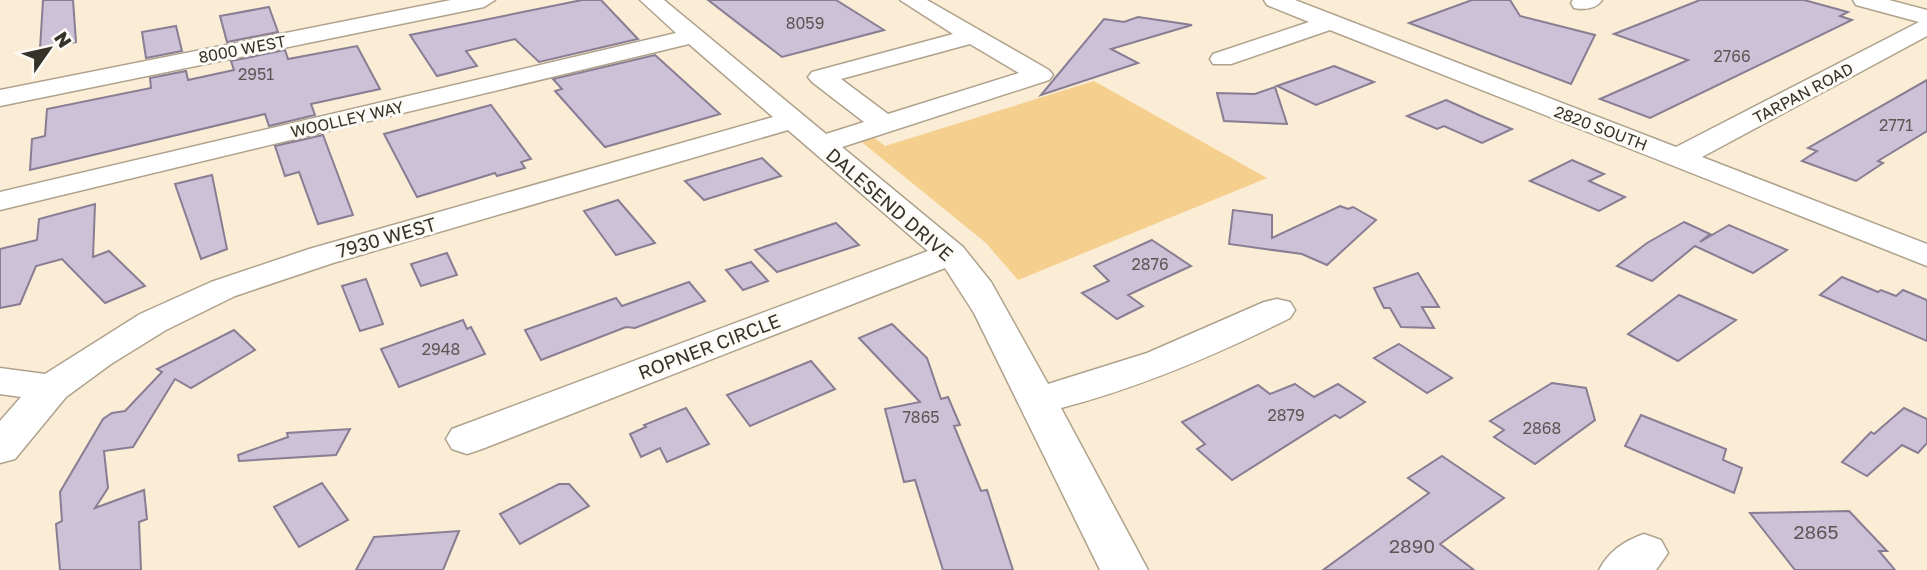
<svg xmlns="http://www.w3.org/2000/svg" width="1927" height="570" font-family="'Golos Text',sans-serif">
	<rect width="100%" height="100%" fill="#faecd5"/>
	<polygon fill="#f5cf8d" points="1094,81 1267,178 1018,280 986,243 858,139 872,136 885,146"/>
	<g fill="#cdc1d7" stroke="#887d92" stroke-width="2">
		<polygon points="43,0 73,0 76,42 40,49"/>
		<polygon points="582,0 601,0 638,39 539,62 515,39 466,51 477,66 437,76 410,35"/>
		<polygon points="708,0 836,0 884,30 782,57"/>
		<polygon points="1472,0 1510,0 1520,16 1595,35 1571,84 1409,23"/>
		<polygon points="1700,0 1804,0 1848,12 1840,16 1852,20 1650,118 1600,99 1688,60 1614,34"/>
		<polygon points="269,7 278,32 227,42 220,16"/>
		<polygon points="1138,17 1192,25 1111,49 1138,63 1041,95 1104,19 1124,22"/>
		<polygon points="176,26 182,51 146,58 142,32"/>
		<polygon points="357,46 380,89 311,104 315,115 269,126 265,114 30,170 32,139 45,136 47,109 151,88 150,78 186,71 188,80 234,70 231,61 285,50 288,59"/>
		<polygon points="655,55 720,114 605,147 555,91 562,89 553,79"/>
		<polygon points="1334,66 1374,82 1316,105 1277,86"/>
		<polygon points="1927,80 1927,131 1878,161 1883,163 1856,181 1802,161 1817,151 1808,148"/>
		<polygon points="1275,87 1287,124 1224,121 1217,93 1255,94"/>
		<polygon points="1446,100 1481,116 1512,129 1482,143 1444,126 1437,129 1407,116"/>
		<polygon points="491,105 531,159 521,162 525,168 497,176 495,173 417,197 384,134"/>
		<polygon points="323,135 353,215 318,224 299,172 285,176 275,146"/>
		<polygon points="762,158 781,176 704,200 685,181"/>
		<polygon points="1572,160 1604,174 1589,181 1625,197 1599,211 1530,181"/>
		<polygon points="212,175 227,249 201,259 175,184"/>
		<polygon points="618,200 655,243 616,255 584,211"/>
		<polygon points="95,204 93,257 109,251 145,286 105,303 62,259 36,266 20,304 0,308 0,249 37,240 39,219"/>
		<polygon points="1340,206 1348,209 1353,207 1376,220 1327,265 1302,254 1229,244 1233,210 1272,215 1272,238"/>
		<polygon points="1684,222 1710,234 1700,242 1729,225 1787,250 1753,273 1695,246 1652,281 1617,266 1647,243"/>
		<polygon points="836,223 859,245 777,272 755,250"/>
		<polygon points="1152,240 1191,266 1128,295 1143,306 1117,319 1082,293 1109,281 1094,266"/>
		<polygon points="447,253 457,275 421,286 411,264"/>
		<polygon points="751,262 768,281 743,290 726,270"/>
		<polygon points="1418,273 1439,307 1422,307 1434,328 1401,327 1390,308 1384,308 1374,288"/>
		<polygon points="1842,277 1878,292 1881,290 1896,296 1903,290 1927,300 1927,341 1820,295"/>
		<polygon points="366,279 383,324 360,331 342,286"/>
		<polygon points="689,282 705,301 635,328 626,327 541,360 525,330 616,298 622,306"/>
		<polygon points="1679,295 1736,320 1678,361 1628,334"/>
		<polygon points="463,320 467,329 471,327 485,354 399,387 381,349"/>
		<polygon points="892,324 927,358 941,399 948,397 960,425 954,426 981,491 987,490 1013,570 943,570 915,480 904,482 885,409 920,402 859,338"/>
		<polygon points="234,330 255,350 191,388 175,379 133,447 104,451 108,488 95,508 144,490 147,519 139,522 141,570 60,570 56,524 62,521 60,492 103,419 112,413 125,411 162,372 157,369"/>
		<polygon points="1399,344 1452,378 1427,393 1374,358"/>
		<polygon points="811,361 835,389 750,426 727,395"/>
		<polygon points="1552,383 1586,388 1595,420 1535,464 1494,437 1504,430 1490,421"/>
		<polygon points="1295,384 1314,397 1338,384 1365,402 1340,418 1335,415 1232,480 1197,449 1205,444 1182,422 1258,385 1270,394"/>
		<polygon points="686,408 709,444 667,462 660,448 641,457 630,434 646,427 644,425"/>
		<polygon points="1904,408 1927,419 1927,443 1918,453 1902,445 1867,476 1842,462 1871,432 1874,434"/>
		<polygon points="1641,415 1726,449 1723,460 1742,468 1734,493 1625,446"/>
		<polygon points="350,429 336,455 239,461 238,455 288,437 287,433"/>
		<polygon points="1442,456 1504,498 1440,544 1474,570 1323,570 1429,493 1408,478"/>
		<polygon points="322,483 348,520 299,547 274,507"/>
		<polygon points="559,484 569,484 589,506 520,544 500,514"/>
		<polygon points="1849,511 1887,551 1879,551 1895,570 1795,570 1750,513"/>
		<polygon points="459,531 443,570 356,570 374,537"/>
	</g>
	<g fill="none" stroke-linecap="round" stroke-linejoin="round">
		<g stroke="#afa28d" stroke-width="3">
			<g id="minor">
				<polygon points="451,0 495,0 484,7 0,106 0,90"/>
				<path d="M640 0H664L826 134 864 122 812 82 808 77 812 72 953 34 900 0H927L1049 70 1053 75 1049 80 842 147 963 247 991 282 1048 384 1147 353 1264 302 1277 299 1290 302 1295 310 1290 318C1216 355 1141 387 1061 408L1148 570H1100L974 313 945 268 482 449 467 454 452 449 446 439 452 429 928 251 788 130 333 263 235 296 166 330 111 364 66 397 15 459 0 463V421L21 397 0 394V368L45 374 140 314 211 282 309 249 773 117 689 44 0 210V192L676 33ZM970 44 1019 73 888 114 841 79Z"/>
				<polygon points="1264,0 1295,0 1676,147 1919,22 1856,5 1853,0 1889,0 1927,10 1927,36 1702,157 1927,244 1927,266 1330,30 1231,64 1213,64 1210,59 1213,54 1309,22 1267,5"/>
				<path d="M1573 0H1602C1596 9 1584 10 1574 8L1571 3Z"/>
				<path d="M1644 534 1661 540 1668 553 1656 570H1599C1609 551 1624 541 1644 534Z"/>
			</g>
		</g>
		<use href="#minor" fill="#fff" fill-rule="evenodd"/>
	</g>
	<g text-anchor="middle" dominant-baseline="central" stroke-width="6" stroke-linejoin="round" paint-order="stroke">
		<g font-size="16" fill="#5c5654">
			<text x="805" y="23">8059</text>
			<text x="1732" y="56">2766</text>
			<text x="256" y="74">2951</text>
			<text x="1896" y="125">2771</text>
			<text x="1150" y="264">2876</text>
			<text x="441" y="349">2948</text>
			<text x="1286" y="415">2879</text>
			<text x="921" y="417">7865</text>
			<text x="1542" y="428">2868</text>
		</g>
		<g font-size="16" fill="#373229" stroke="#fdfbf6">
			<text transform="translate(242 49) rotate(-11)">8000 WEST</text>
			<text transform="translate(1803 93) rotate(-28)">TARPAN ROAD</text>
			<text transform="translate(347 119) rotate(-13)">WOOLLEY WAY</text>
			<text transform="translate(1601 128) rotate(21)">2820 SOUTH</text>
		</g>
		<g font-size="19" fill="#373229" stroke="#fdfbf6">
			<text transform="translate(890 204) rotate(41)">DALESEND DRIVE</text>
			<text transform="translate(386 237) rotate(-16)">7930 WEST</text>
			<text transform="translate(709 346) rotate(-21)">ROPNER CIRCLE</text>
		</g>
		<g font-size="19" fill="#5c5654">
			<text x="1816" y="531">2865</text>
			<text x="1412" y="545">2890</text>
		</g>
	</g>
	<g transform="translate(49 49) rotate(56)" stroke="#fdfbf6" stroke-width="5" paint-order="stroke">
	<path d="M0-5L12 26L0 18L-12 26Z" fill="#373229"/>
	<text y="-10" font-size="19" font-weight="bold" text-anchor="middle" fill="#373229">N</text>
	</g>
</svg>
